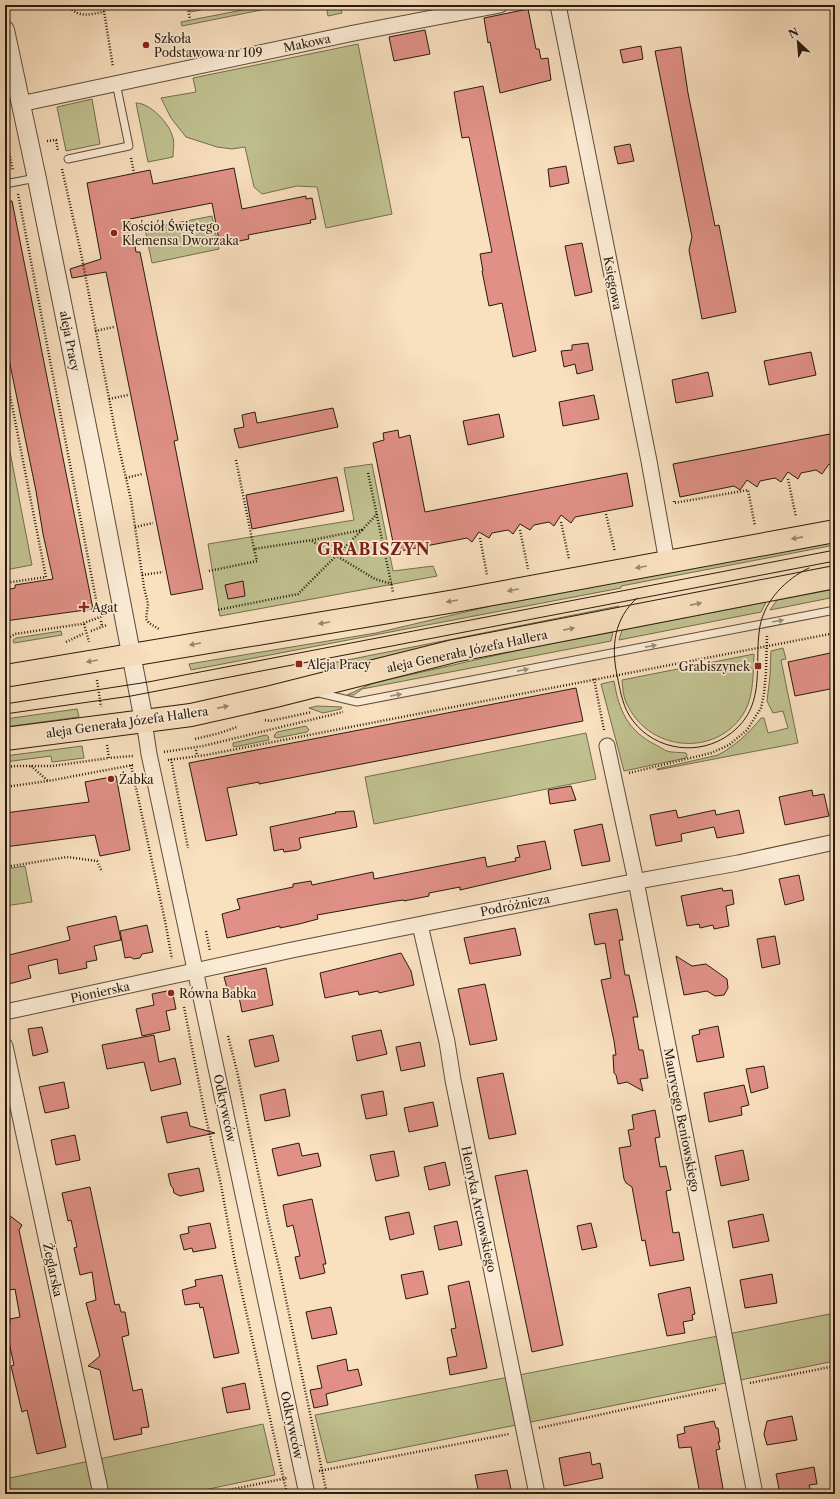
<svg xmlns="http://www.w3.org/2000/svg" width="840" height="1499" font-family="'Libre Caslon Text',serif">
	<rect width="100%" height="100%" fill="#f9e0bf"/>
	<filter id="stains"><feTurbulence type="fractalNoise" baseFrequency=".005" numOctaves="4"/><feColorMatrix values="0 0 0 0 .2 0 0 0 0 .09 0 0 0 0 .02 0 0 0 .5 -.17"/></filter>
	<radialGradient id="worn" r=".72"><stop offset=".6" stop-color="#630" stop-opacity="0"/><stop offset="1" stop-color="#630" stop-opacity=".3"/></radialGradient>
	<g fill="#c0c190" stroke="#746e4f">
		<polygon points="189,5 227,5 190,12"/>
		<polygon points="268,5 286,5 182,26 181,22"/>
		<polygon points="326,5 340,5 342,13 328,16"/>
		<polygon points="358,44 392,214 326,228 317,187 297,186 262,194 254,187 245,147 232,149 217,147 186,137 171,118 161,98 196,92 193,78"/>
		<polygon points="92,99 100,144 66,151 57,107"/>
		<path d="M136 103C150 103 168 122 172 135 175 141 173 150 173 157L148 162Z"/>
		<polygon points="212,216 219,249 152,263 145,229"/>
		<polygon points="5,426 32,565 5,570"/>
		<polygon points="372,464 393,571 433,566 437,576 220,616 208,544 354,520 344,468"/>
		<polygon points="835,542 835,545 621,586 621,588 191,670 189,664 376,633 495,605"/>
		<polygon points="835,589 835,597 770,610 777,600"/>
		<polygon points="766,602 761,612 619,640 622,630"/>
		<polygon points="619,606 619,608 490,633 323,672 322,665"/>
		<polygon points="61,631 62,635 14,643 13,640 16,638"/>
		<polygon points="613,632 611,641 362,689 354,695 347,695 371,684 391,679 524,649"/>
		<path d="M783 648 786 659 781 660 798 743 657 770V769L718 755C735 746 749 733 761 718H764L768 733 788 728 783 711 773 713 767 701 770 676 771 651Z"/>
		<path d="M754 654C753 673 754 694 745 711 719 757 651 753 628 706 623 698 623 689 622 680Z"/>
		<path d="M614 681C619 711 628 731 656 745 660 747 664 750 667 751 673 753 680 752 686 753L687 755 686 758 624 771 601 684Z"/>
		<polygon points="317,706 342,707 341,709 323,713 309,708"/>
		<polygon points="77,709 79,717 5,727 5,719"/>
		<polygon points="306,726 309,730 307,732 277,738 274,737 275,734 277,732"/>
		<polygon points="586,733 596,779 374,824 365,777"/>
		<polygon points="266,735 268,736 269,740 234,747 233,746 233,743"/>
		<polygon points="82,746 84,758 52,762 51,756 5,762 5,756"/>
		<polygon points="25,866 32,902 5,906 5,869"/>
		<polygon points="835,1313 835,1361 327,1463 315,1415"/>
		<polygon points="263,1424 275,1475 185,1494 5,1494 5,1479"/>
	</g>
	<g fill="#e09087" stroke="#291a0e">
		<polygon points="528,9 536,49 539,49 541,59 548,58 551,80 500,93 490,42 488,43 484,18"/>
		<polygon points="425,30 430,54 394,61 389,37"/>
		<polygon points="641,46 643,59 623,63 620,50"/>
		<polygon points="680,47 681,47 688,93 715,226 719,225 736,312 702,319 689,250 692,237 655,51"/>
		<polygon points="483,86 536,351 513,357 502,303 489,306 482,271 483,271 480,254 492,252 469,137 462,138 454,92"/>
		<polygon points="630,144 634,161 618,164 614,147"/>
		<polygon points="566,166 569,183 550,187 548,169"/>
		<polygon points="234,168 242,209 306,196 306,199 312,198 316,219 310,220 311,223 248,235 249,239 220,245 212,203 130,219 136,252 140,252 178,440 174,441 203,589 171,595 106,272 72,278 70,269 101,259 87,183 150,170 153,184"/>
		<polygon points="12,201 93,609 5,621 5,590 15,588 15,585 53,579 43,534 36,491 5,340 5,202"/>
		<polygon points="582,243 592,292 575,296 565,246"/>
		<polygon points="588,343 593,370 577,374 575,364 564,367 561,351 572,350 572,345"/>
		<polygon points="811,352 816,375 769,385 764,361"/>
		<polygon points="708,372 713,396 676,403 672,380"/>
		<polygon points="594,395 599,419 563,426 559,402"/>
		<polygon points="333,408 338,427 239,448 234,429 244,427 242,415 255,412 257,423"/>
		<polygon points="499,414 504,437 468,445 463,421"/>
		<polygon points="398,430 399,438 410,435 425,512 627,473 633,506 575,517 571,523 561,515 554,526 549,522 534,525 530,530 520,524 513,534 508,530 492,533 489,538 479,532 472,542 467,538 395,552 373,443 384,440 383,433"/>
		<polygon points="835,433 835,468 829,464 822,474 816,470 801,473 798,479 788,472 781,482 775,478 760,481 757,487 747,480 740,490 734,486 680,497 673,464"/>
		<polygon points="337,477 344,511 252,529 246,495"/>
		<polygon points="243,581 245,596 228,599 225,585"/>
		<polygon points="835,652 835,688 795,696 788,662"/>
		<polygon points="576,688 583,721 259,784 259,782 227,788 237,835 206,841 189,763"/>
		<polygon points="116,776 130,850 100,856 95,835 5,847 5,813 89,802 85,782"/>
		<polygon points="571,786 576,800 550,804 548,790"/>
		<polygon points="812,790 813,796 824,794 829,816 785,825 779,797"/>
		<polygon points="676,810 678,818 715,810 716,815 739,810 744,833 717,838 714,827 681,834 682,841 656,846 650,815"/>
		<polygon points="354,811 357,827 299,838 301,848 298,850 284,852 283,849 274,851 270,827 336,813 335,812"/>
		<polygon points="602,824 610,861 582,866 574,830"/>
		<polygon points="545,841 551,869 460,890 460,887 429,893 429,896 404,901 404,900 396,901 317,915 318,919 299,924 280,928 280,926 227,938 222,914 240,909 237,899 293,887 293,884 311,881 312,885 373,872 374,879 485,857 487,867 516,861 515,858 520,857 517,846"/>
		<polygon points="799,875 804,900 785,905 779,879"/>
		<polygon points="722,888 723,891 732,890 734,904 726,906 729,926 714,929 713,925 700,928 699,924 687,926 681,896"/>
		<polygon points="617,909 623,940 619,940 625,975 629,975 638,1017 633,1017 639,1050 643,1050 648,1078 640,1079 643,1091 627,1082 618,1084 616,1075 614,1073 613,1055 616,1055 614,1041 601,980 611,978 605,943 595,945 589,914"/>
		<polygon points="116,916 121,940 94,946 97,960 86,962 87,968 59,974 57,959 28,966 31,978 5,985 5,956 70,940 67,927"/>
		<polygon points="147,925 153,952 142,954 140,958 134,959 130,957 125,958 120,931"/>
		<polygon points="515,928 521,955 470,964 464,938"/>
		<polygon points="775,936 780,964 762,968 757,939"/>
		<polygon points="401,953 411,971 414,985 379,993 378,991 359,995 358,991 325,998 320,973"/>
		<polygon points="676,956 692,966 706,964 727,979 728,988 724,995 715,996 707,991 684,995"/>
		<polygon points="266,968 273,1005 242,1012 239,997 230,999 224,977"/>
		<polygon points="485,984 497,1040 470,1045 458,989"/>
		<polygon points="172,990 176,1009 166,1011 170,1030 142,1036 136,1009 154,1005 152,994"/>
		<polygon points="718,1026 724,1057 697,1062 692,1036 700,1034 699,1030"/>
		<polygon points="42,1027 48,1052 33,1056 28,1029"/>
		<polygon points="381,1030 387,1054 357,1061 352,1036"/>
		<polygon points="154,1035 159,1062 175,1058 181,1084 151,1091 144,1062 107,1069 102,1045"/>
		<polygon points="273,1035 279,1061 255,1067 249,1040"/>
		<polygon points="420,1042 425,1066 401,1071 396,1047"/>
		<polygon points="764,1066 768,1088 751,1093 746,1069"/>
		<polygon points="503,1073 516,1134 489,1139 477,1078"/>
		<polygon points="64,1082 69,1108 45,1113 39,1087"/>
		<polygon points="744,1085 749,1105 741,1107 742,1115 709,1122 704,1093"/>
		<polygon points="285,1089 290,1116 265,1121 260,1095"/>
		<polygon points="383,1091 387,1115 366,1119 361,1095"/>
		<polygon points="433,1102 438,1126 409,1132 404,1108"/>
		<polygon points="655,1110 660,1137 655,1138 660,1167 666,1166 671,1190 666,1191 673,1233 679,1232 684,1260 650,1266 645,1240 642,1241 632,1187 626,1183 624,1179 619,1148 631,1146 628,1130 634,1129 632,1115"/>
		<polygon points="187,1112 190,1126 215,1133 167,1143 161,1117"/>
		<polygon points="75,1135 80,1160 56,1165 51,1140"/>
		<polygon points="299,1143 302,1156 318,1153 321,1166 278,1176 272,1149"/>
		<polygon points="743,1150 749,1180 721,1186 715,1156"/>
		<polygon points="394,1151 399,1176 376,1181 370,1155"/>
		<polygon points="445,1162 450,1185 429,1190 424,1167"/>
		<polygon points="199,1168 204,1191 180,1196 174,1193 173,1188 171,1186 168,1174"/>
		<polygon points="527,1170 563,1345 532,1352 495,1176"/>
		<polygon points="90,1187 115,1305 119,1304 121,1312 125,1312 129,1335 122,1337 133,1391 142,1389 149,1427 141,1428 142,1434 114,1440 100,1370 88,1366 100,1356 86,1303 96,1300 92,1272 80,1275 74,1248 77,1247 71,1220 68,1221 62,1193"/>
		<polygon points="312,1199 326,1264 323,1264 325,1273 300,1279 295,1257 300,1256 293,1225 287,1227 283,1205"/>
		<polygon points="5,1212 22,1225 19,1230 66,1447 37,1454 27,1410 22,1412 11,1366 14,1365 5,1324 10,1323 10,1319 20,1317 15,1289 5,1291"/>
		<polygon points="409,1212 414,1234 390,1240 385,1217"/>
		<polygon points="763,1214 769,1241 733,1248 728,1221"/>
		<polygon points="457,1221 462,1245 439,1250 434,1226"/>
		<polygon points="210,1223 216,1248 193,1252 192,1248 184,1250 180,1235 189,1233 188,1227"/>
		<polygon points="591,1223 597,1247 582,1250 577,1226"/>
		<polygon points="423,1271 428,1294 406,1299 401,1275"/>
		<polygon points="772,1274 777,1303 745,1308 740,1280"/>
		<polygon points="222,1275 239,1353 214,1358 203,1307 200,1308 199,1303 185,1305 182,1290 196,1286 195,1280"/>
		<polygon points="469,1281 487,1368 450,1375 447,1358 457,1356 451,1329 456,1328 448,1286"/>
		<polygon points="690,1287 695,1314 692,1315 693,1320 683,1322 685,1333 667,1336 658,1294"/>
		<polygon points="331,1307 337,1334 312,1339 306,1312"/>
		<polygon points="346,1359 348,1371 358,1369 362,1385 326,1394 328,1405 314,1408 310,1390 322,1388 317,1366"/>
		<polygon points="245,1383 250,1409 227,1413 222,1388"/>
		<polygon points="792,1416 797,1440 767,1445 764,1434 767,1421"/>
		<polygon points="714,1421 716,1428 718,1428 720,1442 718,1442 720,1449 716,1450 724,1494 700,1494 691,1447 679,1448 677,1435 685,1433 684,1427"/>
		<polygon points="590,1452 592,1465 600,1463 603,1478 564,1486 559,1458"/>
		<polygon points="814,1467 817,1484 809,1485 811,1492 803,1494 780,1494 776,1474"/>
		<polygon points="507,1470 512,1494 479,1494 475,1475"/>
	</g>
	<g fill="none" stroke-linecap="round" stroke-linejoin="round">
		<g stroke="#5d4c3a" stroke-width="9">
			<g id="service">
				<polyline points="68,159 129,146 116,83"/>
				<polyline points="5,184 36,178"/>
				<polyline points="319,693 357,702 835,610"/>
			</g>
		</g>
		<g stroke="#5d4c3a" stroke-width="17">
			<g id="minor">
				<polyline points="558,5 649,461 667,562"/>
				<polyline points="20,104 354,33 500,5"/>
				<polyline points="144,721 149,754 307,1494"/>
				<polyline points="607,746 636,881 755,1494"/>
				<polyline points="420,925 447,1042 453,1080 537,1494"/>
				<polyline points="5,1012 292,950 622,884 738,863 835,842"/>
				<polyline points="5,1046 101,1494"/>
			</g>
		</g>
		<g stroke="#5d4c3a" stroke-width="20">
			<polyline id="tertiary" points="5,30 37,179 95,466 144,721"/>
		</g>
		<g stroke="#291a0e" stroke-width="24">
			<g id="primary">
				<polyline points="5,676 455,601 835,531"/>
				<polyline points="5,739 191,715 271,697 454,651 835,577"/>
			</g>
		</g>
		<g stroke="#291a0e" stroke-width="2.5" stroke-dasharray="1 2" stroke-linecap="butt">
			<path d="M68 5C78 19 90 14 104 12"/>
			<polyline points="103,5 113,67"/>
			<polyline points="187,5 190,19"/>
			<polyline points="5,133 13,171"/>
			<polyline points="47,141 56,140 58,151"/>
			<polyline points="131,158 134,173"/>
			<polyline points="62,169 81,253 116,435 131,500 144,587 148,604 146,619 149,623 159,629"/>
			<polyline points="18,194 99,615"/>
			<polyline points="95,331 114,327"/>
			<polyline points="5,370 46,577 5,583"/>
			<polyline points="109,399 128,395"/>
			<polyline points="236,460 254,549"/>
			<polyline points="368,473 393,592"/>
			<polyline points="126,478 142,474"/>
			<polyline points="788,479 796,517"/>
			<polyline points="674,501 674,503 748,490 755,526"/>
			<polyline points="606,514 615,552"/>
			<polyline points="561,522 569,559"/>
			<polyline points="135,527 153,523"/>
			<polyline points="362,530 377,514"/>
			<polyline points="520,530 528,569"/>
			<polyline points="480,538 487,575"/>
			<polyline points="312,541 375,579 392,584"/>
			<polyline points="209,571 257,561 254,549 312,540 362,530 298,594 217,610"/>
			<polyline points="142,575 163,572"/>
			<polyline points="101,621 102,627"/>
			<polyline points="84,624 89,642"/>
			<polyline points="91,631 107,625"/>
			<polyline points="5,640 15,634 81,624 106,615"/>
			<polyline points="66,642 83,634"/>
			<polyline points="594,679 604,730"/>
			<polyline points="97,680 101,707"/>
			<polyline points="265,720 270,721 312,712"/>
			<polyline points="195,739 220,733 237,727"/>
			<polyline points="107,745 109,758 133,756"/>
			<polyline points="196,750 197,756"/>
			<polyline points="164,752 203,746 343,712"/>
			<polyline points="171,759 188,848"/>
			<polyline points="168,760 206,755 835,633"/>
			<polyline points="131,765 165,921 172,959"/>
			<polyline points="31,766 48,781"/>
			<polyline points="5,767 16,766 52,766 109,758"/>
			<polyline points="629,773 711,753 729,745 747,730 761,708 764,694 766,672 767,635"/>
			<polyline points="5,787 48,781 133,765"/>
			<polyline points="5,867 67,857 97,861 102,872"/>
			<polyline points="206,931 210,951"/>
			<polyline points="184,1007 204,1109 221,1185 235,1262 287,1494"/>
			<polyline points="228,1036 237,1071 267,1216 280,1271 327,1494"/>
			<polyline points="750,1383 835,1366"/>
			<polyline points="539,1428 718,1389"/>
			<polyline points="319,1471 509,1434"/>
			<polyline points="209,1494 287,1478"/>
		</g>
		<use href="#service" stroke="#fbebd5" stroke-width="7"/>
		<use href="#minor" stroke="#fbebd5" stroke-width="15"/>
		<use href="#tertiary" stroke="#fbebd5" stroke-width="18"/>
		<use href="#primary" stroke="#f9e0bf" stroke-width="22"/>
		<g stroke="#291a0e" stroke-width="1">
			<path d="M637 598C614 619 611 646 617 675 620 689 622 703 629 715 649 748 692 757 724 738 769 710 753 668 760 626 765 600 786 579 809 568"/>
			<polyline points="5,704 148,682 835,550"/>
			<polyline points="5,714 131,696 835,561"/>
		</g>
	</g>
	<defs><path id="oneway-solid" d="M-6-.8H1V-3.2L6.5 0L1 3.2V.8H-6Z"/></defs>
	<g fill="#9b876f">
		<use href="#oneway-solid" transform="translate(797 538) rotate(169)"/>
		<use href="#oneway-solid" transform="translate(641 567) rotate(170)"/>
		<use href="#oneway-solid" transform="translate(513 590) rotate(170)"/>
		<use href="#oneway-solid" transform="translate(452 601) rotate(170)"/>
		<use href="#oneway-solid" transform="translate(696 604) rotate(-11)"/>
		<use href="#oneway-solid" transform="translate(324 623) rotate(171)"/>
		<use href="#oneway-solid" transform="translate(569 629) rotate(-11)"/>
		<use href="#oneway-solid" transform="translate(195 644) rotate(170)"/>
		<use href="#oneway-solid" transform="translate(92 661) rotate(170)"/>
		<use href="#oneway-solid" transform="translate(223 707) rotate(-13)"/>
	</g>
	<g fill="#9c8d7b">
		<use href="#oneway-solid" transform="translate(778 621) rotate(-10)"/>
		<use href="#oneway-solid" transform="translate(651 646) rotate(-11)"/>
		<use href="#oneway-solid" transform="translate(523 670) rotate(-11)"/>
		<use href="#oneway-solid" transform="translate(396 695) rotate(-11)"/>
	</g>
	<g fill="#8f2418" stroke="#fbebd5" stroke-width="1.5">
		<circle cx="146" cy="45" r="4"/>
		<circle cx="114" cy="233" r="4"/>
		<path d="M82 601h4v4h4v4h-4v4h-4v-4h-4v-4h4z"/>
		<rect x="295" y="660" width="8" height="8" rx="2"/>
		<rect x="754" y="662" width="8" height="8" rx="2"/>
		<circle cx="111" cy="779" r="4"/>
		<circle cx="171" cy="993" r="4"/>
	</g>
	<g text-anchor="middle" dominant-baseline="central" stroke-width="3.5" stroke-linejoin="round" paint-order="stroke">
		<g font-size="12" fill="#291a0e" stroke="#fbebd5" text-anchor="start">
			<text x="154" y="38">Szkoła<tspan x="154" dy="14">Podstawowa nr 109</tspan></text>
			<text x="122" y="226">Kościół Świętego<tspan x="122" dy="14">Klemensa Dworzaka</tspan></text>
			<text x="92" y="607">Agat</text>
			<text x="307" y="664">Aleja Pracy</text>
			<text x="750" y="666" text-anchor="end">Grabiszynek</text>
			<text x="119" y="779">Żabka</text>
			<text x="179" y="993">Równa Babka</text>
		</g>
		<g font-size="12" fill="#291a0e" stroke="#fbebd5">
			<text transform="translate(307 43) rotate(-12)">Makowa</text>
			<text transform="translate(613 283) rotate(79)">Księgowa</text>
			<text transform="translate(70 341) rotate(79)">aleja Pracy</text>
			<text transform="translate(467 651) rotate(-12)">aleja Generała Józefa Hallera</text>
			<text transform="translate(127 722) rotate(-8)">aleja Generała Józefa Hallera</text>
			<text transform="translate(515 905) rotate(-11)">Podróżnicza</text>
			<text transform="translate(100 992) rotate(-12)">Pionierska</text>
			<text transform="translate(225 1108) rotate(78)">Odkrywców</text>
			<text transform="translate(682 1120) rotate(79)">Maurycego Beniowskiego</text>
			<text transform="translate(479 1209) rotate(78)">Henryka Arctowskiego</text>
			<text transform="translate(53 1270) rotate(78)">Żeglarska</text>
			<text transform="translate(292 1425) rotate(78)">Odkrywców</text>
		</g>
		<g font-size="16" font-weight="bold" letter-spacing="1" fill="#7a1f14" stroke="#fbebd5">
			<text x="374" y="549">GRABISZYN</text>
		</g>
	</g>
	<rect width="840" height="1499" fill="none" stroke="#f9e0bf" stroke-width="20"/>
	<rect x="6" y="6" width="828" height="1487" fill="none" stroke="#291a0e" stroke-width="2"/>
	<rect x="10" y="10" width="820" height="1479" fill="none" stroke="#291a0e"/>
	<g transform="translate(798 42) rotate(334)" stroke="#fbebd5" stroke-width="3" paint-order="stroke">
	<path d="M0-3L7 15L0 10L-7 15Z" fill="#291a0e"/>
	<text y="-6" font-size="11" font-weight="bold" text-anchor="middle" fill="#291a0e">N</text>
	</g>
	<rect width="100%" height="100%" filter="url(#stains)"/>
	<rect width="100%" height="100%" fill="url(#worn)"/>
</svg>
